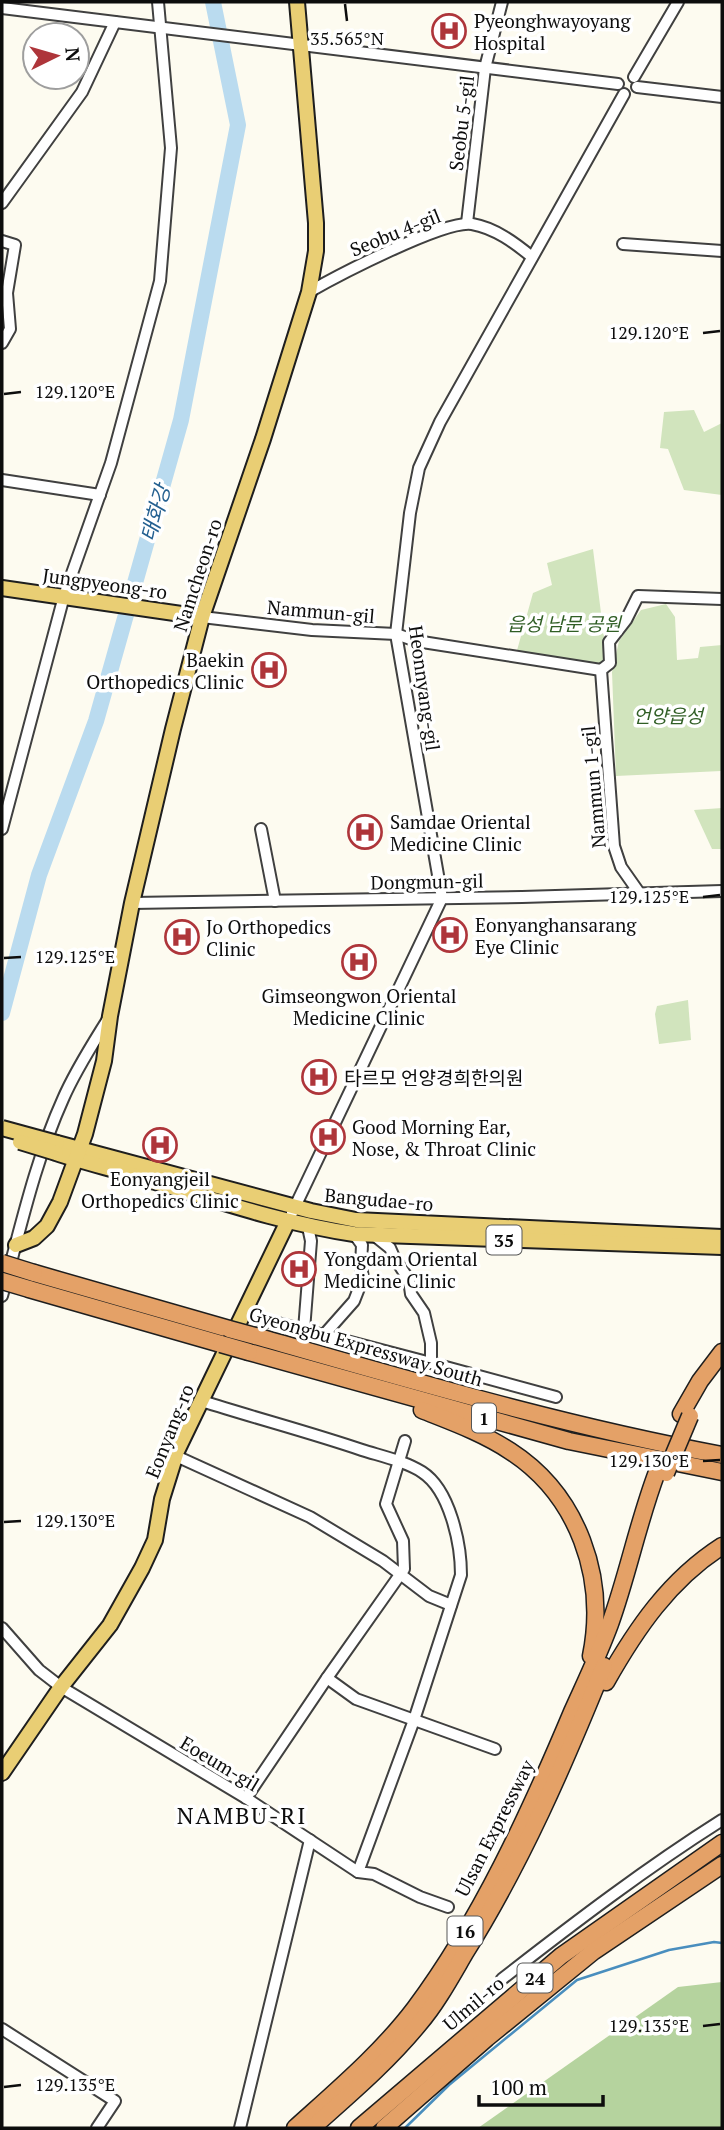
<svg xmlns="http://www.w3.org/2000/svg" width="724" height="2130" font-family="'PT Serif','Noto Sans KR',serif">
	<rect width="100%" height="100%" fill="#fdfbf0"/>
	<g fill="#d1e4bd">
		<polygon points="694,410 704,432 722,423 722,495 684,490 668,449 660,448 664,412"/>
		<polygon points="593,549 607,661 599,667 516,654 533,593 552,585 547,563"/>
		<polygon points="666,604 675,617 677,660 698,658 700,647 722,645 722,799 721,771 616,776 612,672 619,641 641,610"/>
		<polygon points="722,808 722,849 712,849 694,810"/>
		<polygon points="688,1000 691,1040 659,1044 655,1014 657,1006"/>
	</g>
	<polygon fill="#b5d39e" points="722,1982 722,2128 478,2128 678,1987"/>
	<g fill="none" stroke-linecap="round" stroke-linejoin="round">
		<polyline stroke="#498ebe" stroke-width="2.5" points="405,2128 449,2085 577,1980 669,1950 714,1942 722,1943"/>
		<polyline stroke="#badbef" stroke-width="16" points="2,1013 39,875 96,721 181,420 238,125 213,2"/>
		<g stroke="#404040" stroke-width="14">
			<g id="minor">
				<polyline points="2,8 618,84"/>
				<polyline points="634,77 678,2"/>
				<polyline points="637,87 722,97"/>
				<polyline points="2,203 82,92 115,22"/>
				<polyline points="467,223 485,68 502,2"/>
				<polyline points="2,241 15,245 7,293 10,329 2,343"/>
				<polyline points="623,244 722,251"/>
				<path d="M309 292C337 276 444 220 472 224 495 228 515 243 532 257"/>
				<polyline points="2,480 100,495"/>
				<polyline points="202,617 312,630 396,634 416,641 601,670"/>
				<polyline points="601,670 614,846 621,867 640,894"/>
				<polyline points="601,670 610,663 609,642 626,620 638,596 722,599"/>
				<polyline points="2,829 64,596 111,463 160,281 171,148 158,2"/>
				<polyline points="261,829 275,901"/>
				<polyline points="132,903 522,897 722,891"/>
				<polyline points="292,1213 442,898 396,634 410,513 419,468 440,422 624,94"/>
				<path d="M2 1296C20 1230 35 1161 63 1099 75 1071 92 1045 108 1019"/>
				<path d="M245 1309C255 1317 261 1322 274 1322L431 1363V1343L424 1313 411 1294 409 1280 394 1257 390 1248 375 1236"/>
				<polyline points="304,1330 311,1241 308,1227"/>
				<polyline points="323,1336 354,1301 363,1278 361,1266 362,1245 354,1234"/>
				<polyline points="431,1363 556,1397"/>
				<path d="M202 1401C255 1418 309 1432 362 1450 381 1456 405 1461 422 1472 450 1490 461 1544 461 1575L414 1720 358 1872 374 1874 420 1897 448 1907"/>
				<polyline points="176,1456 310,1517 383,1561 429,1596 451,1605"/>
				<polyline points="2,1628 39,1670 61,1687 246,1798 358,1872"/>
				<polyline points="327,1678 356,1699 495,1749"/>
				<polyline points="246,1798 327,1678 404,1569 403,1541 386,1504 405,1441"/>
				<path d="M502 1979C574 1923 646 1868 722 1820"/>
				<polyline points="2,2029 115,2101 97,2128"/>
				<polyline points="240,2128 310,1840"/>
			</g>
		</g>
		<g stroke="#1e1e1e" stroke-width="18">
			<g id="major">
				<polyline points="2,588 202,617"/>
				<polyline points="57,1143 311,1211 356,1220 722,1237"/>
				<path d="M56 1153C89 1164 122 1171 155 1182 221 1202 286 1224 354 1234L722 1247"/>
				<polyline points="16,1245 34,1238 47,1226 60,1202 85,1134 104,1061 110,1016 132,903 173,729 202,617 263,439 309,292 316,251 316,223 297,2"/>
				<polyline points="2,1773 61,1687 110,1625 142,1568 155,1540 162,1499 177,1451 288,1221"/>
			</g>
		</g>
		<g stroke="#1e1e1e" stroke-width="19">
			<g id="highway">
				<polyline points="34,1273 229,1329"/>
				<polyline points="29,1289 221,1344"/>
				<path d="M255 1336C410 1380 564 1426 722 1455"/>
				<polyline points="249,1352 569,1441 722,1472"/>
				<path d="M422 1410C452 1422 483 1433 510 1451 578 1495 607 1577 591 1656"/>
				<polyline points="681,1414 700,1381 722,1352"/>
				<path d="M606 1682C636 1629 669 1580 722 1546"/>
				<path d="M295 2128C337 2090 381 2053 415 2008 480 1921 530 1812 572 1712 585 1683 599 1654 610 1624 628 1574 638 1522 657 1472"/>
				<path d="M312 2128C349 2095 387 2063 419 2024 437 2003 451 1977 465 1953 522 1862 564 1765 604 1666"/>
				<polyline points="359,2128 561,1956 722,1843"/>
				<polyline points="384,2128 487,2038 594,1951 722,1865"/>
			</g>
		</g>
		<use href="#minor" stroke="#fff" stroke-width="10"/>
		<use href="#major" stroke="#e9ce74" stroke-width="14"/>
		<use href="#highway" stroke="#e4a167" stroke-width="16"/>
		<g stroke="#1e1e1e" stroke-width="18" stroke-linecap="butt">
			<g id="major-bridge">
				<polyline points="2,1128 57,1143"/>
				<polyline points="20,1142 56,1153"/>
			</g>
		</g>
		<g stroke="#1e1e1e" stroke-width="19" stroke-linecap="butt">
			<g id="highway-bridge">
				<polyline points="2,1263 34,1273"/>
				<polyline points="2,1281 29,1289"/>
				<polyline points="229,1329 255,1336"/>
				<polyline points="221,1344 249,1352"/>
				<polyline points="666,1473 690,1416"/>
			</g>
		</g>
		<use href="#major-bridge" stroke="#e9ce74" stroke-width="14"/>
		<use href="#highway-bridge" stroke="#e4a167" stroke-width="16"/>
	</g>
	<path fill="none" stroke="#0d0d0d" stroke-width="2.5" d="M345 4 347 21M703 333 720 331M4 394 21 392M703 897 720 895M4 958 21 957M703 1461 720 1460M4 1522 21 1521M703 2026 720 2024M4 2087 21 2085"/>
	<defs>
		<g id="hospital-ring" transform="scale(1.75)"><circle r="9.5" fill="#fff" stroke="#ae353a" stroke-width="1.5"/><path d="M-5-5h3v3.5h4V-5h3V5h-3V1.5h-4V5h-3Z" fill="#ae353a"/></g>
	</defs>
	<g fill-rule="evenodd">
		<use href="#hospital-ring" x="449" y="31"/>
		<use href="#hospital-ring" x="269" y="670"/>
		<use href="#hospital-ring" x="365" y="832"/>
		<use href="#hospital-ring" x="450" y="935"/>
		<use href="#hospital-ring" x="182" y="937"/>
		<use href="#hospital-ring" x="359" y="962"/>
		<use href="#hospital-ring" x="319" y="1077"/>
		<use href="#hospital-ring" x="328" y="1137"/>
		<use href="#hospital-ring" x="160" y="1145"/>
		<use href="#hospital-ring" x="299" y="1269"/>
	</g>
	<g text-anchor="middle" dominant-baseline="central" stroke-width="7" stroke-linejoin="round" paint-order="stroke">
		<g fill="#fff" stroke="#565656" stroke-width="2">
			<rect x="486.5" y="1225.5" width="35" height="29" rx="5"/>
			<rect x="472" y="1403.5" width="24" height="29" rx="5"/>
			<rect x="447.5" y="1916.5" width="35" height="29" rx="5"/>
			<rect x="517.5" y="1963.5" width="35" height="29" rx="5"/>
		</g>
		<g font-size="18" font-weight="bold" fill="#0d0d0d">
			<text x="504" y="1240">35</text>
			<text x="484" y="1418">1</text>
			<text x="465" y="1931">16</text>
			<text x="535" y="1978">24</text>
		</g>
		<g font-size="19" fill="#0d0d0d" stroke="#fff" text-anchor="start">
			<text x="474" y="20">Pyeonghwayoyang<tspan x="474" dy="22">Hospital</tspan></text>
			<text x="244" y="659" text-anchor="end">Baekin<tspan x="244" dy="22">Orthopedics Clinic</tspan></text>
			<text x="390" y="821">Samdae Oriental<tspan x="390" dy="22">Medicine Clinic</tspan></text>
			<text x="475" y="924">Eonyanghansarang<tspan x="475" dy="22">Eye Clinic</tspan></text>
			<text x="206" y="926">Jo Orthopedics<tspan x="206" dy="22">Clinic</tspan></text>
			<text x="359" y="995" text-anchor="middle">Gimseongwon Oriental<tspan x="359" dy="22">Medicine Clinic</tspan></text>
			<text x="344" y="1077">타르모 언양경희한의원</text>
			<text x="352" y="1126">Good Morning Ear,<tspan x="352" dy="22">Nose, &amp; Throat Clinic</tspan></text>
			<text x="160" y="1178" text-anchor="middle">Eonyangjeil<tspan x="160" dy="22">Orthopedics Clinic</tspan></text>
			<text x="324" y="1258">Yongdam Oriental<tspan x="324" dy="22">Medicine Clinic</tspan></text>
		</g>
		<g font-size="19" fill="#0d0d0d" stroke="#fff">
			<text transform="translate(461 123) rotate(-83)">Seobu 5-gil</text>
			<text transform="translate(395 232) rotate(-22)">Seobu 4-gil</text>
			<text transform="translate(197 575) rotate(-72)">Namcheon-ro</text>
			<text transform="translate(105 583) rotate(8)">Jungpyeong-ro</text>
			<text transform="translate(321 611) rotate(5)">Nammun-gil</text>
			<text transform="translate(425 688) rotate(82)">Heonnyang-gil</text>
			<text transform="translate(593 787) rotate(-95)">Nammun 1-gil</text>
			<text transform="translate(427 881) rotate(-1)">Dongmun-gil</text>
			<text transform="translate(379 1199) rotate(5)">Bangudae-ro</text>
			<text transform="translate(366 1346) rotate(16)">Gyeongbu Expressway South</text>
			<text transform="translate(169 1431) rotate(-68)">Eonyang-ro</text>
			<text transform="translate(220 1763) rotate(31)">Eoeum-gil</text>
			<text transform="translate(494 1828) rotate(-63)">Ulsan Expressway</text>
			<text transform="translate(473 2003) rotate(-40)">Ulmil-ro</text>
		</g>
		<g font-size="19" font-style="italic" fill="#305e25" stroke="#fff">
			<text x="564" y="623">읍성 남문 공원</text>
			<text x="668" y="715">언양읍성</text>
		</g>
		<g font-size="21" font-style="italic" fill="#256191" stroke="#fff">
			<text transform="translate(155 513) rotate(-74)">태화강</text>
		</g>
		<g font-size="23" letter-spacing="2" fill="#0d0d0d" stroke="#fff">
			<text x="242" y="1815">NAMBU-RI</text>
		</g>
	</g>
	<g font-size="18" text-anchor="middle" fill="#0d0d0d" stroke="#fff" stroke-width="7" stroke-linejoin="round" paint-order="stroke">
		<text x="347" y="45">35.565°N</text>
		<text x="649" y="339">129.120°E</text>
		<text x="75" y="398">129.120°E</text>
		<text x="649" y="903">129.125°E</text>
		<text x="75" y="963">129.125°E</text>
		<text x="649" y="1467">129.130°E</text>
		<text x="75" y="1527">129.130°E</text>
		<text x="649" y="2032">129.135°E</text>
		<text x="75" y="2091">129.135°E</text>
	</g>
	<rect width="724" height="2130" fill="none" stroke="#0d0d0d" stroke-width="7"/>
	<g transform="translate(56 56) rotate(85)"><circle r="33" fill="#ffffff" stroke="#9e9e9e" stroke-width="2"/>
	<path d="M0-5L12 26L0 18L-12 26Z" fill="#ae353a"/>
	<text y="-10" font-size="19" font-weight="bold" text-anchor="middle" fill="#0d0d0d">N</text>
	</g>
	<path d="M479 2095v10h124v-10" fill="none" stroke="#0d0d0d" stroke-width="3.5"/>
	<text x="490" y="2095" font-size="21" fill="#0d0d0d" stroke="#ffffff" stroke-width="5" paint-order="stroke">100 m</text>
</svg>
